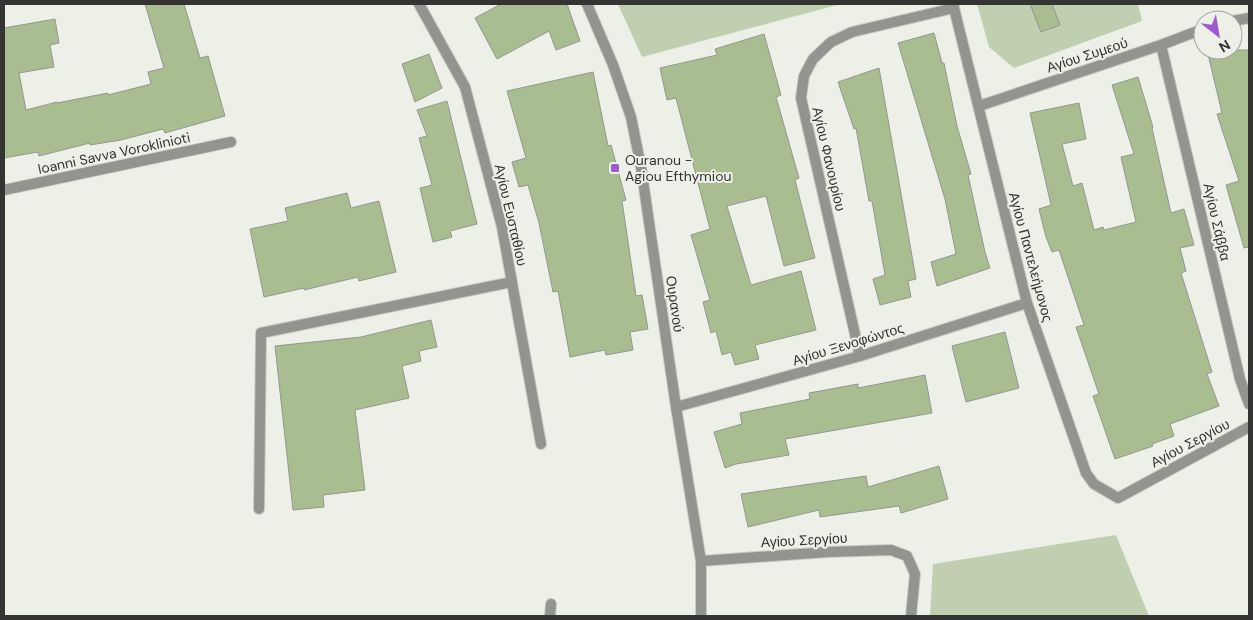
<svg xmlns="http://www.w3.org/2000/svg" width="1253" height="620" font-family="'DM Sans',sans-serif">
	<rect width="100%" height="100%" fill="#ecf0e7"/>
	<g fill="#c1cfb1">
		<polygon points="618,4 841,4 642,57"/>
		<polygon points="977,4 1138,4 1142,21 1014,68 989,47"/>
		<polygon points="1116,535 1149,616 930,616 933,564"/>
	</g>
	<g fill="#a9bd91" stroke="#94978f">
		<polygon points="145,4 184,4 200,58 208,56 225,116 165,133 163,129 121,140 90,145 90,143 39,156 38,152 4,158 4,28 55,19 59,43 50,45 54,67 19,73 26,110 57,102 57,103 108,93 108,95 151,84 148,72 164,68"/>
		<polygon points="501,4 567,4 580,41 556,50 549,31 497,59 475,18"/>
		<polygon points="1030,4 1052,4 1060,25 1041,32"/>
		<polygon points="934,33 942,63 944,63 957,126 971,174 968,175 985,252 990,268 937,286 931,262 956,254 945,199 898,43"/>
		<polygon points="764,34 781,95 776,97 799,178 795,180 815,258 784,266 766,196 727,206 751,285 801,271 816,330 755,345 759,359 735,365 731,352 722,355 716,331 711,333 703,302 710,300 691,235 710,229 676,98 667,100 660,68 717,55 715,49"/>
		<polygon points="1207,50 1249,50 1249,247 1244,248 1226,185 1239,181 1217,114 1222,113"/>
		<polygon points="429,54 442,88 415,102 402,64"/>
		<polygon points="879,68 916,279 908,281 911,297 880,305 873,279 885,275 872,201 869,201 856,128 854,129 838,82"/>
		<polygon points="593,72 608,146 611,145 626,200 622,201 636,296 642,295 648,329 630,332 633,350 606,355 605,350 570,357 558,291 553,292 539,223 528,185 519,187 512,162 526,158 507,91"/>
		<polygon points="1138,77 1153,127 1152,128 1171,213 1184,209 1194,245 1180,248 1186,271 1181,273 1212,372 1207,374 1219,406 1170,424 1174,436 1152,444 1153,446 1115,459 1093,396 1099,394 1076,327 1084,325 1059,250 1052,252 1046,237 1039,209 1051,205 1030,113 1079,103 1086,139 1062,144 1073,186 1082,183 1094,230 1103,227 1104,230 1136,222 1121,157 1134,154 1112,85"/>
		<polygon points="447,101 477,224 450,231 452,237 433,242 420,188 432,185 419,138 427,136 417,110"/>
		<polygon points="347,193 351,208 379,201 396,272 359,281 358,277 304,290 304,288 264,297 250,229 288,221 285,208"/>
		<polygon points="431,320 437,347 419,351 421,361 402,366 409,398 355,410 365,490 323,495 324,507 293,510 275,346 361,337"/>
		<polygon points="1005,332 1019,388 966,402 952,346"/>
		<polygon points="925,375 932,413 785,439 789,455 736,464 725,468 714,432 742,424 740,413 810,399 809,393 858,384 858,388"/>
		<polygon points="939,466 948,499 901,513 899,506 820,517 819,510 748,527 741,494 866,476 868,487"/>
	</g>
	<g fill="none" stroke-linecap="round" stroke-linejoin="round">
		<g stroke="#c7cbc3" stroke-width="12">
			<g id="minor">
				<polyline points="419,4 465,87 502,227 541,444"/>
				<polyline points="587,4 613,65 631,117 641,167 676,407 701,561 701,616"/>
				<polyline points="953,4 1027,303 1086,473 1094,484 1118,498 1249,427"/>
				<polyline points="1233,21 1249,18"/>
				<polyline points="1161,45 1240,379 1249,404"/>
				<polyline points="979,106 1161,45 1203,29"/>
				<polyline points="4,190 231,142"/>
				<polyline points="860,356 801,98 804,76 813,59 831,42 852,32 954,8"/>
				<polyline points="676,407 860,356 1027,303"/>
				<polyline points="259,509 261,333 512,282"/>
				<polyline points="701,561 828,552 891,550 907,556 915,574 911,616"/>
				<polyline points="550,616 551,604"/>
			</g>
		</g>
		<use href="#minor" stroke="#929490" stroke-width="10"/>
	</g>
	<rect fill="#9c5bd1" stroke="#ecf0e7" stroke-width="2" x="610" y="163" width="10" height="10" rx="2.5"/>
	<g text-anchor="middle" dominant-baseline="central" stroke-width="4" stroke-linejoin="round" paint-order="stroke">
		<g font-size="14" fill="#343532" stroke="#ecf0e7">
			<text transform="translate(1087 55) rotate(-18)">Αγίου Συμεού</text>
			<text transform="translate(114 153) rotate(-12)">Ioanni Savva Voroklinioti</text>
			<text transform="translate(829 159) rotate(77)">Αγίου Φανουρίου</text>
			<text transform="translate(511 215) rotate(77)">Αγίου Ευσταθίου</text>
			<text transform="translate(1217 222) rotate(77)">Αγίου Σάββα</text>
			<text transform="translate(1031 257) rotate(75)">Αγίου Παντελεήμονος</text>
			<text transform="translate(675 304) rotate(82)">Ουρανού</text>
			<text transform="translate(848 344) rotate(-17)">Αγίου Ξενοφώντος</text>
			<text transform="translate(1190 443) rotate(-28)">Αγίου Σεργίου</text>
			<text transform="translate(804 540) rotate(-3)">Αγίου Σεργίου</text>
		</g>
		<g font-size="14" fill="#343532" stroke="#ecf0e7" text-anchor="start">
			<text x="625" y="160">Ouranou -<tspan x="625" dy="16">Agiou Efthymiou</tspan></text>
		</g>
	</g>
	<rect width="1253" height="620" fill="none" stroke="#343532" stroke-width="10"/>
	<g transform="translate(1218 35) rotate(149)"><circle r="24" fill="#ecf0e7" stroke="#a2a59f"/>
	<path d="M0-4L9 19L0 12L-9 19Z" fill="#9c5bd1"/>
	<text y="-8" font-size="14" font-weight="bold" text-anchor="middle" fill="#343532">N</text>
	</g>
</svg>
